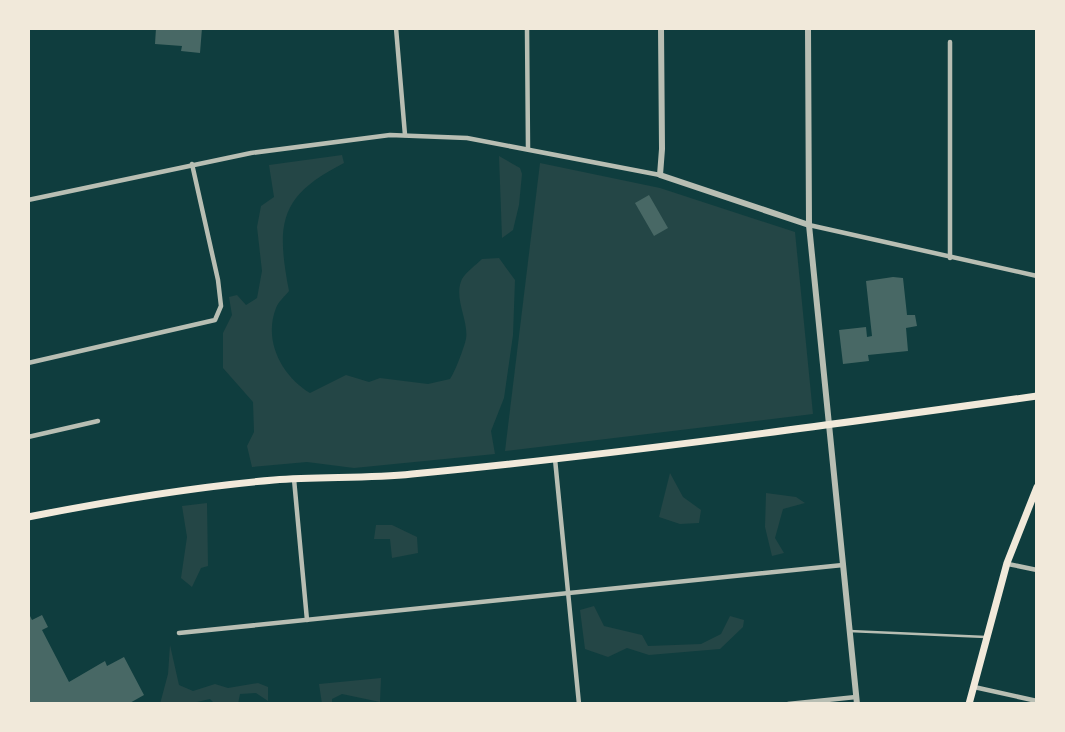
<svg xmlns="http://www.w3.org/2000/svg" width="1065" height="732" font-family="'PT Sans Narrow',sans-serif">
	<rect width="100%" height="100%" fill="#0f3d3e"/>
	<g fill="#244646">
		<path d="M342 155 344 163C279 196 276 223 289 291 285 296 278 302 276 308 263 341 282 376 310 393L346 375 369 382 380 378 428 384 450 379C455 372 464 348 466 339 469 320 453 298 462 279 466 272 476 265 482 259L499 258 515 280 513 335 504 398 491 431 495 454 354 468 307 462 252 467 247 446 254 432 253 402 223 368V333L232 315 229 297 237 295 246 305 257 298 262 271 257 227 261 206 274 197 269 165Z"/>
		<polygon points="499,156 520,168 522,174 519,205 513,230 502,238"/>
		<polygon points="540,163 660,188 795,232 813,414 505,451"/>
		<polygon points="670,473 683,497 701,510 699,523 680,524 659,517"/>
		<polygon points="766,493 796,497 805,503 783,509 775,538 784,553 772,556 765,527"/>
		<polygon points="207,503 208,566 201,568 192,587 181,578 187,537 182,506"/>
		<polygon points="376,525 392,525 417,537 418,553 392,558 390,539 374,539"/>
		<polygon points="594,606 604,626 642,635 648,646 701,644 721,634 730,616 744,620 743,627 720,649 649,655 627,648 608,657 585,649 580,610"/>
		<polygon points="170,645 179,685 193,691 215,684 228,688 258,683 268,687 268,701 256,693 240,694 238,704 215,704 210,699 188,704 160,704 168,674"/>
		<polygon points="381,678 380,702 342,694 332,699 332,704 322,704 319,684"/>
	</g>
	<g fill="#486865">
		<polygon points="156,28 202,28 200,53 181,51 182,46 155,44"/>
		<polygon points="649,195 668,228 654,236 635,203"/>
		<polygon points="893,277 903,278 907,315 915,315 917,326 906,328 908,351 868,355 869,361 843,364 839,330 866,327 867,337 872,336 866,281"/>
		<polygon points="28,612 32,620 42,615 48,627 42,630 69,682 105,661 107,666 124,657 144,695 128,704 29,704"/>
	</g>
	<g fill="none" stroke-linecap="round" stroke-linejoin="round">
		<polyline stroke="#b8beb3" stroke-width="2.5" points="849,631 986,637"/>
		<g stroke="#b8beb3" stroke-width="4.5">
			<polyline points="396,28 405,135"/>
			<polyline points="527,28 528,148"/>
			<polyline points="950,42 950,258"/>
			<polyline points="28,200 251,153 390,135 467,138 660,175"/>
			<polyline points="809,225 1037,276"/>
			<polyline points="28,363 215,320 221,306 218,280 192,164"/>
			<polyline points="28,437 98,421"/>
			<polyline points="555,459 579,704"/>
			<polyline points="294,479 307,620"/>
			<polyline points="1008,564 1037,570"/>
			<polyline points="179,633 843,565"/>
			<polyline points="974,687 1037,701"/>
			<polyline points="788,704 856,697"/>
		</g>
		<g stroke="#b8beb3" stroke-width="6">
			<polyline points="661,28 662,149 660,175 809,225"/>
			<polyline points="808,28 809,225 857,704"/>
		</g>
		<g stroke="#f1e9da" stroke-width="7">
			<path d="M28 517C109 501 192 487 274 480 320 476 366 479 412 474 621 454 829 425 1037 396"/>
			<polyline points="969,704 1007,563 1037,487"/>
		</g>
	</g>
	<rect width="1065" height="732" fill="none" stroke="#f1e9da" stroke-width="60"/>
</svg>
